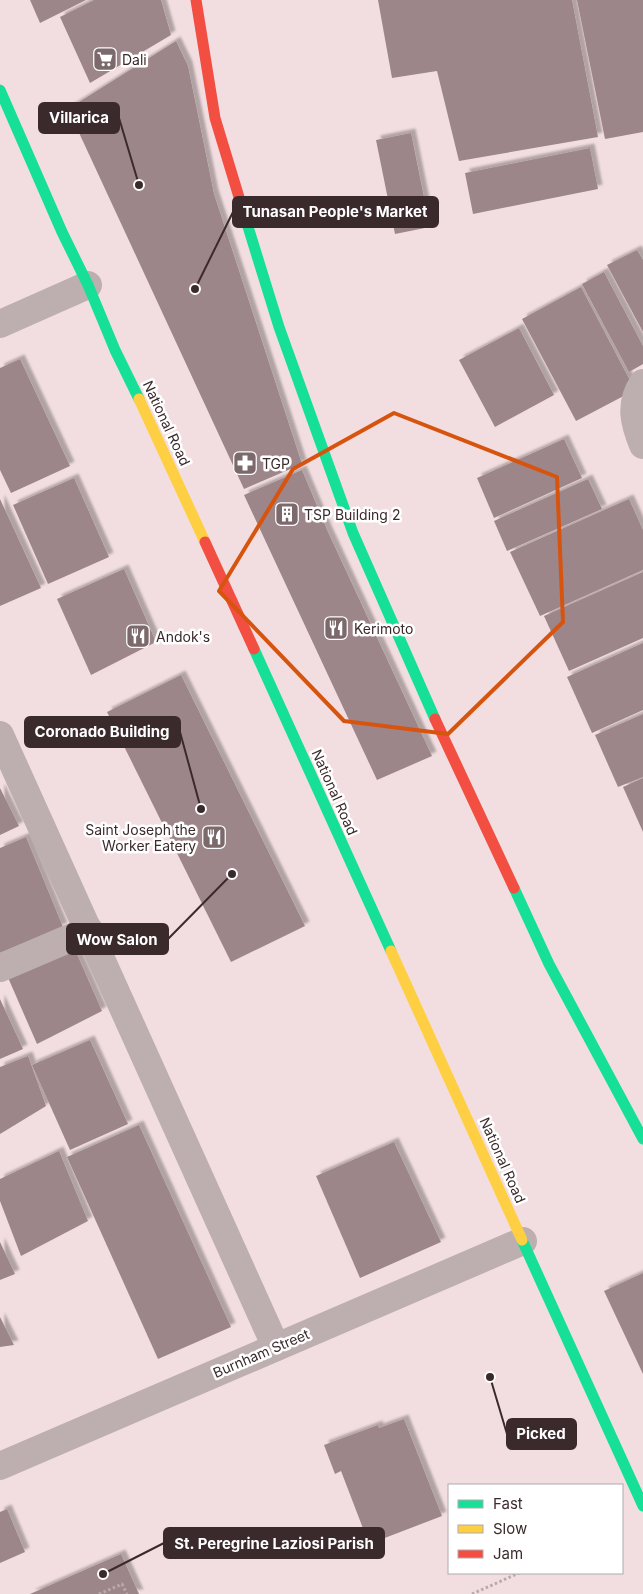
<svg xmlns="http://www.w3.org/2000/svg" width="643" height="1594" font-family="Inter,sans-serif">
	<defs>
		<filter id="shadow"><feDropShadow dx="4.5" dy="-4.5" stdDeviation="1" flood-color="#0004"/></filter>
	</defs>
	<rect width="100%" height="100%" fill="#f2dee0"/>
	<g fill="#9d868a" filter="url(#shadow)">
		<polygon points="30,0 86,0 40,23"/>
		<polygon points="94,0 161,0 171,35 90,83 60,17"/>
		<polygon points="378,0 572,0 598,137 459,161 437,71 392,78"/>
		<polygon points="577,0 643,0 643,132 605,139"/>
		<polygon points="176,41 188,66 214,194 302,464 244,489 68,109"/>
		<polygon points="411,133 430,227 395,234 376,140"/>
		<polygon points="590,148 598,189 473,214 465,173"/>
		<polygon points="637,250 643,260 643,332 607,265"/>
		<polygon points="604,272 643,346 643,364 629,372 582,284"/>
		<polygon points="581,287 635,390 576,421 522,319"/>
		<polygon points="519,328 554,395 495,427 459,360"/>
		<polygon points="20,359 70,466 11,493 0,470 0,368"/>
		<polygon points="564,439 582,478 494,518 477,478"/>
		<polygon points="302,470 328,532 432,756 377,780 244,495"/>
		<polygon points="74,478 109,557 48,584 13,505"/>
		<polygon points="588,479 602,509 507,551 494,521"/>
		<polygon points="0,499 41,588 0,606"/>
		<polygon points="629,499 643,530 643,570 540,616 510,552"/>
		<polygon points="124,569 156,642 91,675 57,599"/>
		<polygon points="643,572 643,638 569,671 544,616"/>
		<polygon points="643,643 643,710 592,733 567,677"/>
		<polygon points="181,675 305,926 231,962 107,712"/>
		<polygon points="643,714 643,777 618,787 595,735"/>
		<polygon points="643,778 643,832 623,787"/>
		<polygon points="0,788 19,826 0,835"/>
		<polygon points="26,837 63,927 0,953 0,848"/>
		<polygon points="73,945 102,1011 37,1044 6,973"/>
		<polygon points="0,999 23,1049 0,1059"/>
		<polygon points="90,1040 128,1124 70,1150 32,1065"/>
		<polygon points="28,1056 46,1106 0,1134 0,1067"/>
		<polygon points="139,1125 231,1327 158,1359 67,1157"/>
		<polygon points="394,1142 441,1242 360,1278 316,1176"/>
		<polygon points="59,1151 88,1221 21,1256 0,1201 0,1179"/>
		<polygon points="0,1242 15,1274 0,1280"/>
		<polygon points="643,1273 643,1374 604,1291"/>
		<polygon points="0,1317 14,1345 0,1347"/>
		<polygon points="404,1419 442,1516 369,1544 341,1471 335,1474 324,1445 378,1425 379,1428"/>
		<polygon points="7,1509 25,1552 0,1563 0,1512"/>
		<polygon points="121,1554 139,1594 30,1594"/>
	</g>
	<g fill="none" stroke-linecap="round" stroke-linejoin="round">
		<g stroke="#b8aaab" stroke-width="3" stroke-dasharray="2.5 2.5" stroke-linecap="butt">
			<polyline points="99,1594 122,1584 127,1594"/>
			<polyline points="472,1594 519,1573"/>
		</g>
		<g stroke="#bdafb0" stroke-width="28">
			<polyline points="0,324 88,285"/>
			<path d="M643 383C629 404 634 423 643 445"/>
			<polyline points="0,735 276,1347"/>
			<polyline points="0,968 89,930"/>
			<polyline points="0,1466 523,1241"/>
		</g>
		<g stroke="#16e098" stroke-width="11">
			<polyline points="0,90 62,232 88,285 115,350 139,399"/>
			<polyline points="245,217 279,327 353,533 435,719"/>
			<polyline points="254,649 391,951"/>
			<polyline points="514,888 549,964 643,1139"/>
			<polyline points="522,1240 643,1506"/>
		</g>
		<g stroke="#ffcf43" stroke-width="11">
			<polyline points="139,399 205,542"/>
			<polyline points="391,951 522,1240"/>
		</g>
		<g stroke="#f24e42" stroke-width="11">
			<polyline points="196,0 215,118 245,217"/>
			<polyline points="205,542 254,649"/>
			<polyline points="435,719 514,888"/>
		</g>
	</g>
	<path fill="none" stroke="#d7540f" stroke-width="4" stroke-linejoin="round" d="M394 413 557 477 563 622 448 734 344 721 219 591 293 469Z"/>
	<defs>
		<g id="supermarket-square" transform="scale(1.25)"><rect x="-9" y="-9" width="18" height="18" rx="4" fill="#7b696b" stroke="#fff"/><path d="M-6-5.5h2.5l.6 2H6L4.5 2H-2.5L-4.4-4H-6ZM-1.5 3.2a1.3 1.3 0 1 0 .1 0ZM3 3.2a1.3 1.3 0 1 0 .1 0Z" fill="#fff"/></g>
		<g id="pharmacy-square" transform="scale(1.25)"><rect x="-9" y="-9" width="18" height="18" rx="4" fill="#7b696b" stroke="#fff"/><path d="M-2-6h4v4h4v4h-4v4h-4v-4h-4v-4h4Z" fill="#fff"/></g>
		<g id="building-square" transform="scale(1.25)"><rect x="-9" y="-9" width="18" height="18" rx="4" fill="#7b696b" stroke="#fff"/><path d="M-4-6H4V6H1V3H-1V6H-4ZM-2.5-4.3h1.7v1.8h-1.7ZM.8-4.3h1.7v1.8H.8ZM-2.5-1h1.7V.8h-1.7ZM.8-1h1.7V.8H.8Z" fill="#fff"/></g>
		<g id="restaurant-square" transform="scale(1.25)"><rect x="-9" y="-9" width="18" height="18" rx="4" fill="#7b696b" stroke="#fff"/><path d="M-5-6h1v4h1v-4h1v4h1v-4h1v5L-1.5 .5V6h-2V.5L-5-1ZM5-6V6H3V1.5H1.5Q1.5-4 5-6Z" fill="#fff"/></g>
	</defs>
	<g fill-rule="evenodd">
		<use href="#supermarket-square" x="105" y="59"/>
		<use href="#pharmacy-square" x="245" y="463"/>
		<use href="#building-square" x="287" y="514"/>
		<use href="#restaurant-square" x="336" y="628"/>
		<use href="#restaurant-square" x="138" y="636"/>
		<use href="#restaurant-square" x="214" y="837"/>
	</g>
	<g text-anchor="middle" dominant-baseline="central" stroke-width="5" stroke-linejoin="round" paint-order="stroke">
		<g font-size="14" fill="#3b2a2c" stroke="#fff" text-anchor="start">
			<text x="122" y="59">Dali</text>
			<text x="262" y="463">TGP</text>
			<text x="304" y="514">TSP Building 2</text>
			<text x="354" y="628">Kerimoto</text>
			<text x="156" y="636">Andok's</text>
			<text x="196" y="829" text-anchor="end">Saint Joseph the<tspan x="196" dy="16">Worker Eatery</tspan></text>
		</g>
		<g font-size="14" fill="#3b2a2c" stroke="#fff">
			<text transform="translate(167 423) rotate(65)">National Road</text>
			<text transform="translate(335 792) rotate(66)">National Road</text>
			<text transform="translate(503 1160) rotate(66)">National Road</text>
			<text transform="translate(261 1353) rotate(-23)">Burnham Street</text>
		</g>
	</g>
	<path fill="none" stroke="#3b2a2c" stroke-width="2" d="M139 185L119 118M195 289L233 212M201 809L180 732M232 874L168 939M490 1377L507 1434M103 1574L164 1543"/>
	<g fill="#3b2a2c" stroke="#fff" stroke-width="2">
		<circle cx="139" cy="185" r="5"/>
		<circle cx="195" cy="289" r="5"/>
		<circle cx="201" cy="809" r="5"/>
		<circle cx="232" cy="874" r="5"/>
		<circle cx="490" cy="1377" r="5"/>
		<circle cx="103" cy="1574" r="5"/>
	</g>
	<g fill="#3b2a2c" stroke="#3b2a2c" stroke-width="2">
		<rect x="39" y="103" width="80" height="30" rx="5"/>
		<rect x="233" y="197" width="205" height="30" rx="5"/>
		<rect x="25" y="717" width="155" height="30" rx="5"/>
		<rect x="67" y="924" width="101" height="30" rx="5"/>
		<rect x="507" y="1419" width="69" height="30" rx="5"/>
		<rect x="164" y="1528" width="220" height="30" rx="5"/>
	</g>
	<g font-size="15" text-anchor="middle" font-weight="bold" fill="#fff">
		<text x="79" y="123">Villarica</text>
		<text x="335" y="217">Tunasan People's Market</text>
		<text x="102" y="737">Coronado Building</text>
		<text x="117" y="945">Wow Salon</text>
		<text x="541" y="1439">Picked</text>
		<text x="274" y="1549">St. Peregrine Laziosi Parish</text>
	</g>
	<rect x="448" y="1484" width="175" height="90" fill="#ffffff" stroke="#b1aaab"/>
	<rect x="458" y="1500" width="25" height="8" fill="#16e098" stroke="#b1aaab"/>
	<text x="493" y="1509" font-size="15" fill="#3b2a2c">Fast</text>
	<rect x="458" y="1525" width="25" height="8" fill="#ffcf43" stroke="#b1aaab"/>
	<text x="493" y="1534" font-size="15" fill="#3b2a2c">Slow</text>
	<rect x="458" y="1550" width="25" height="8" fill="#f24e42" stroke="#b1aaab"/>
	<text x="493" y="1559" font-size="15" fill="#3b2a2c">Jam</text>
</svg>
